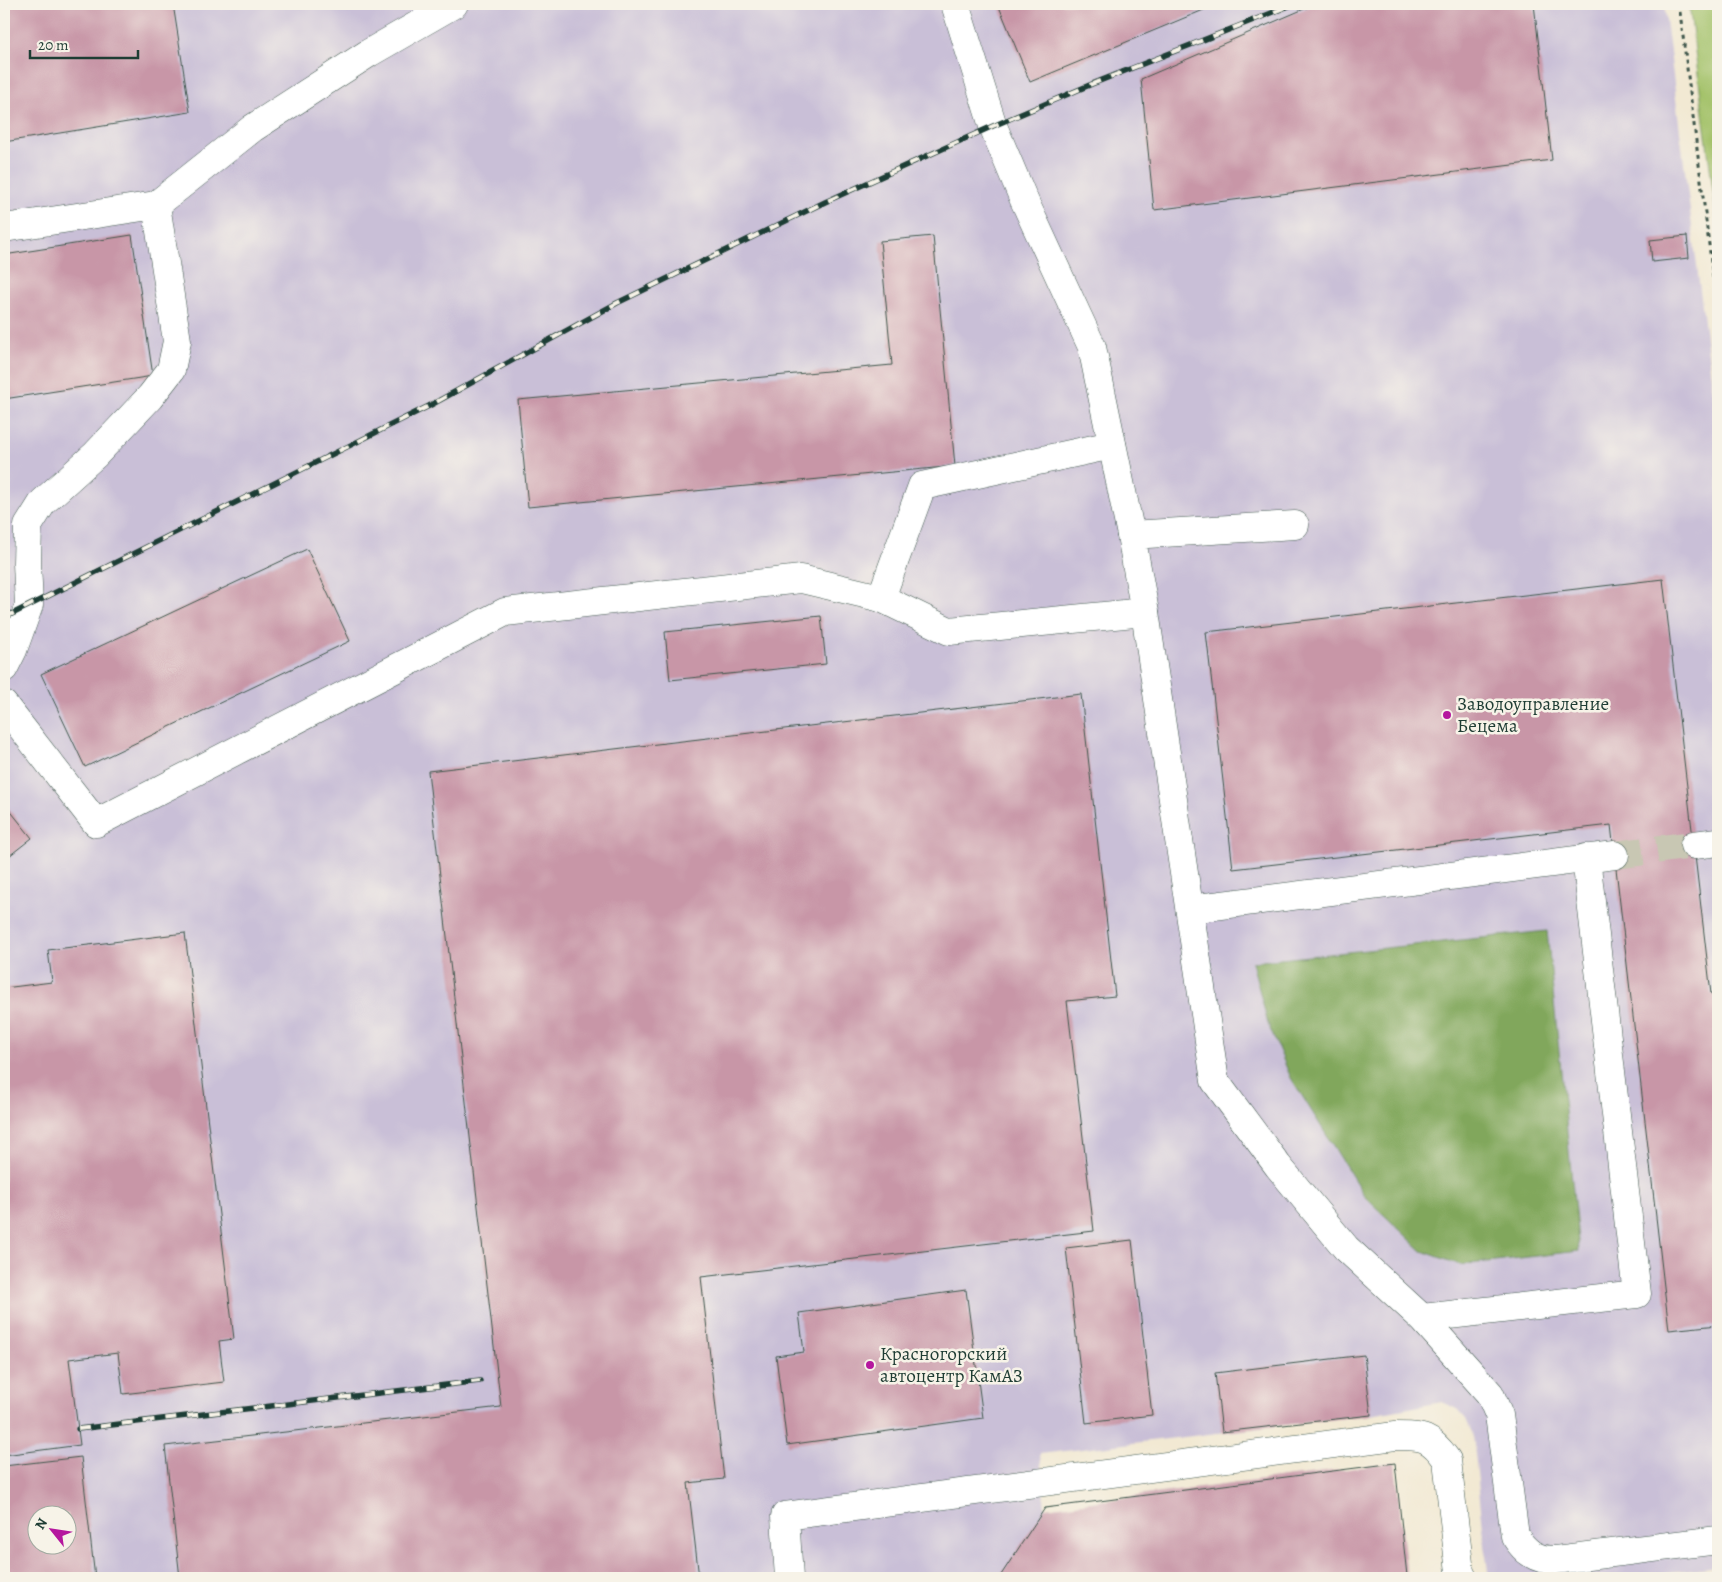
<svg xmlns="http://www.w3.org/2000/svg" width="1722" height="1582" font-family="Alegreya,serif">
	<rect width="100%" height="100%" fill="#f7f3e8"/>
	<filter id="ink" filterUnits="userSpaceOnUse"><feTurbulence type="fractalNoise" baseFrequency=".02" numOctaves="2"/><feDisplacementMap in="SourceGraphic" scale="10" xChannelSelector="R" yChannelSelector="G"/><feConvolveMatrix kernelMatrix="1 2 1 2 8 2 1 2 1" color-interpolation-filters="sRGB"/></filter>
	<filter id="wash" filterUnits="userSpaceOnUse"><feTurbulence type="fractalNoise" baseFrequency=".0096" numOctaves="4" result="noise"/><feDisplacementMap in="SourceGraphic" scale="20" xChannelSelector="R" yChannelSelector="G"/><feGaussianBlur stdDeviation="1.12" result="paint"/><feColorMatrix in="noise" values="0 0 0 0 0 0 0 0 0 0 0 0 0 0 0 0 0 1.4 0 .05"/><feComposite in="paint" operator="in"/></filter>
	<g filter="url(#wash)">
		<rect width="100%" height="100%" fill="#f2e9d3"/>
		<path fill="#c9bfd7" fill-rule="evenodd" d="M4 4H1664L1718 433V1566L1623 1578H1491L1488 1573 1473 1435 1466 1419 1456 1408 1442 1402 1371 1415 1040 1454 1045 1508 1395 1463 1407 1578H4ZM38 1514H68V1544H38Z"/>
		<polygon fill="#a2c168" stroke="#607f4e" points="1689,4 1718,4 1718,230"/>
		<polygon fill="#81a75c" stroke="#507248" points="1547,931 1579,1251 1461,1265 1422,1251 1365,1197 1291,1078 1268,1024 1252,962"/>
		<g id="blocks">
			<g fill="#c896a7" fill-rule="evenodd">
				<polygon points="4,4 173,4 190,112 4,142"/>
				<polygon points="998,4 1218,4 1030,82"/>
				<polygon points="1327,4 1534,4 1552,160 1154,210 1141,79 1311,6"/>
				<polygon points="132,235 153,376 4,399 4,255"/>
				<polygon points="933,236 955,466 528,507 518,400 892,365 880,241"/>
				<polygon points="1687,236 1689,258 1652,262 1650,240"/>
				<polygon points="307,549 350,641 85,767 41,674"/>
				<polygon points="1663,579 1711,994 1718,994 1718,1034 1715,1035 1718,1059 1718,1325 1669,1330 1611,825 1233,869 1206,632"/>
				<polygon points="821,616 826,664 670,680 665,632"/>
				<polygon points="1081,694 1115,996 1067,1001 1094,1231 701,1277 724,1479 688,1483 699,1578 180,1578 165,1446 501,1407 428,771"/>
				<polygon points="4,803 32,838 4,860"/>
				<polygon points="185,933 234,1339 219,1341 224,1382 123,1394 118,1353 69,1359 80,1445 4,1455 4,988 52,982 48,950"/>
				<polygon points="1132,1240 1152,1415 1086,1423 1066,1248"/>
				<polygon points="966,1290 983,1418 787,1445 776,1356 804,1352 799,1313"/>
				<polygon points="1364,1355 1371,1415 1222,1432 1215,1373"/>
				<path d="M81 1457 95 1578H4V1466ZM38 1514H68V1544H38Z"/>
				<polygon points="1395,1463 1407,1576 1388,1578 999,1578 1045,1508"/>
			</g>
		</g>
	</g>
	<g filter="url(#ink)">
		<use href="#blocks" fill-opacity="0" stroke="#3f574c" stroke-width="1"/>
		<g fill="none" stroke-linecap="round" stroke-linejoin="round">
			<polyline stroke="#c8c7b3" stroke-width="28" stroke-dasharray="28 14" stroke-linecap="butt" points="1615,855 1694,845"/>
			<g stroke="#3f574c" stroke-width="29">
				<g id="minor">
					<polyline points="955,4 993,126 1024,200 1092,347 1131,535"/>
					<polyline points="156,205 253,128 369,53 454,4"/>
					<polyline points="4,228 156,205 177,341 171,370 150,397 95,455 43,502 28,526 27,563 29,605 13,650 4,668"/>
					<path d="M1295 525 1131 535 1145 612 1215 1081 1278 1166 1346 1248 1422 1318 1490 1394 1499 1415 1515 1536C1525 1552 1536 1560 1555 1560L1718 1540"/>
					<polyline points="881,598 922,486 1112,445"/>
					<polyline points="4,705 96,823 505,612 801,579 881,598 949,631 1145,612"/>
					<polyline points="1694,845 1718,842"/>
					<polyline points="1190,909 1615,855"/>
					<polyline points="1422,1318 1637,1294 1586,858"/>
					<path d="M789 1578 785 1516 1395 1436C1423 1436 1430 1436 1447 1460L1460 1572 1463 1578"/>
				</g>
			</g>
			<polyline stroke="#3f574c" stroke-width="3" stroke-dasharray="4 4" stroke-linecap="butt" points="1679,4 1718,317"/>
			<use href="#minor" stroke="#fff" stroke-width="28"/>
			<g stroke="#1f3d34" stroke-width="5.5">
				<g id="rail">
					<polyline points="4,618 429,406 617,303 825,202 993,126 1092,84 1294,4"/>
					<polyline points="78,1429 480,1381"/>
				</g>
			</g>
			<use href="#rail" stroke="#f7f3e8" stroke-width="4" stroke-dasharray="11" stroke-linecap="butt"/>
		</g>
	</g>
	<g fill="#b5179e" stroke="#f7f3e8" stroke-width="2">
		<circle cx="1447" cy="715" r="5"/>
		<circle cx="870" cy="1365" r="5"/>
	</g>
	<g text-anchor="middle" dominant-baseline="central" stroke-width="5" stroke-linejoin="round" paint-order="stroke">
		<g font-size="19" fill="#1f3d34" stroke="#f7f3e8" text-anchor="start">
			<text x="1457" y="704">Заводоуправление<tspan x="1457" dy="22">Бецема</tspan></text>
			<text x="880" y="1354">Красногорский<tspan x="880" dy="22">автоцентр КамАЗ</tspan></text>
		</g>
	</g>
	<rect width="1722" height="1582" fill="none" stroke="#f7f3e8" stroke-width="20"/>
	<g transform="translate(52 1530) rotate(300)"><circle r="24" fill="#f7f3e8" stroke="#a1aaa0"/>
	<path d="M0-4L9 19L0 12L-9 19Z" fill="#b5179e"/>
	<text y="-8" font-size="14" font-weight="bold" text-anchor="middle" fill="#1f3d34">N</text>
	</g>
	<path d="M30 50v8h108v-8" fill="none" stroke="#1f3d34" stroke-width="2.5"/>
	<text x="38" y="50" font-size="15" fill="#1f3d34" stroke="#f7f3e8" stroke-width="4" paint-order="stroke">20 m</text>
</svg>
